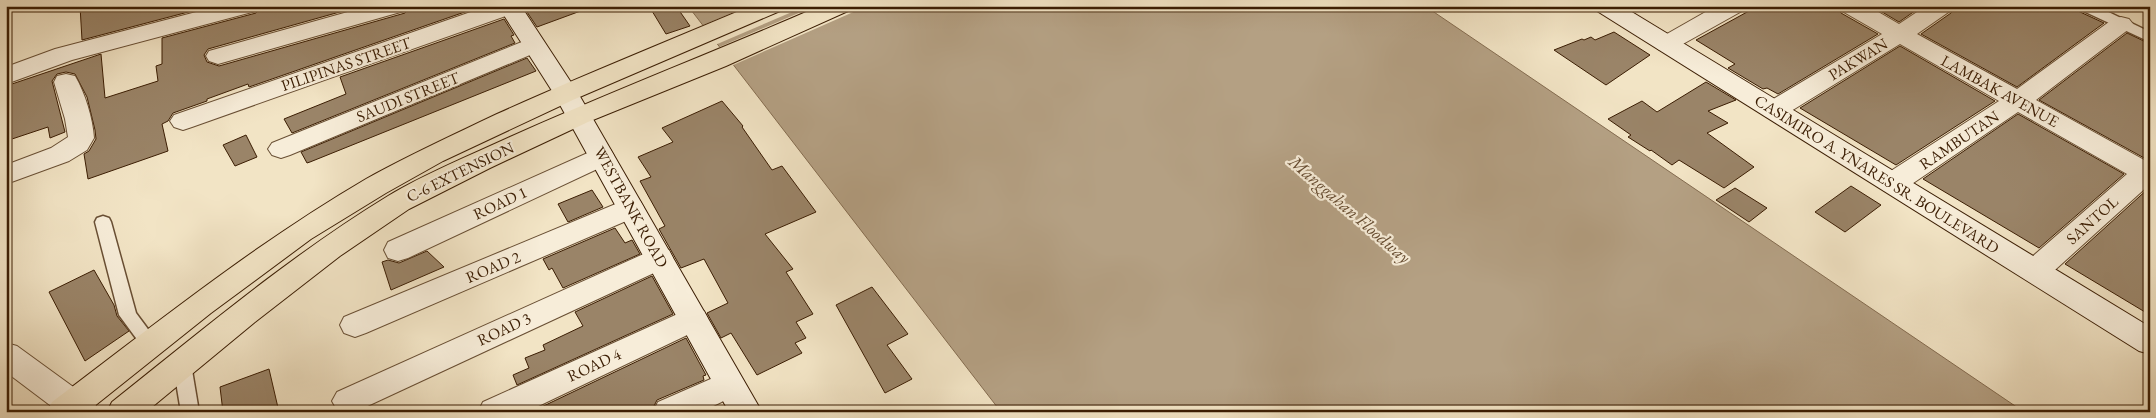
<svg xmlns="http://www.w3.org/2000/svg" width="2156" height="418" font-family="'EB Garamond',serif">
	<rect width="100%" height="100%" fill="#f2e4c5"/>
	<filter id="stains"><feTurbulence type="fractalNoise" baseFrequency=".004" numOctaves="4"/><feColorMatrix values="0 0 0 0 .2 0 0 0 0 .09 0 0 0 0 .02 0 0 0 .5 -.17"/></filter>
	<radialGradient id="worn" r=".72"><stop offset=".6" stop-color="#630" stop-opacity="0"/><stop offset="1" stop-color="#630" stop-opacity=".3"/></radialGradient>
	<polygon fill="#b4a083" stroke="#846c50" points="688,6 1425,6 2024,412 1001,412"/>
	<g fill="#f2e4c5">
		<polygon points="748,6 806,6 715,45 701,26"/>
		<polygon points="815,6 867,6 731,66 717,48"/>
	</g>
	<g fill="#9a8468" stroke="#3b1d03">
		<polygon points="80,6 211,6 82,40"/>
		<polygon points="261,6 361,6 208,49 204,55 207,62 219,66 405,13 409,6 482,6 249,87 248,84 207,99 207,101 173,113 168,121 162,124 168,151 88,179 84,154 89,151 96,139 95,130 87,97 75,74 66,72 57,74 52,81 65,132 50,138 48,127 6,141 6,86 101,54 105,98 158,81 156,66 162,64 162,38 256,13"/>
		<polygon points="523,6 585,6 586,9 537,27"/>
		<polygon points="649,6 676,6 690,26 666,34"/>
		<polygon points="1758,6 1837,6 1841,13 1878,34 1778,94 1767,88 1763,89 1728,68 1735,64 1696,40"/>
		<polygon points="1872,6 1922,6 1899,22"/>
		<polygon points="1955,6 2075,6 2078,11 2104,23 2017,87 1921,34 1951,13"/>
		<polygon points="504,19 514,35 511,36 515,43 292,133 284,119 346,94 340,77"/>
		<polygon points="1614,32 1650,55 1606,85 1554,50 1582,39 1584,40 1591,37 1595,40"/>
		<polygon points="2127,33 2150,44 2150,158 2146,159 2039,100"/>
		<polygon points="1900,46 1995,101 1896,165 1800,108"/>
		<polygon points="527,58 536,71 310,162 307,163 301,152"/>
		<polygon points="1706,82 1736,100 1708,111 1728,123 1707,133 1754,167 1724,188 1679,160 1672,165 1651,150 1650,151 1628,137 1631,135 1608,119 1642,101 1657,112"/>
		<polygon points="722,101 743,126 742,127 772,170 782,166 816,212 765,234 793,269 786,272 813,314 796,322 806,338 795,343 802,353 757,375 731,333 721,338 707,313 728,303 704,259 681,268 659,229 665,226 640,181 651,177 638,157 673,142 662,128"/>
		<polygon points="2018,114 2124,174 2039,248 1923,179"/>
		<polygon points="246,135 257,157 235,166 223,145"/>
		<polygon points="1851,186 1881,205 1845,232 1815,212"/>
		<polygon points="2150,187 2150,315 2065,264"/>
		<polygon points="1735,188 1767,208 1749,222 1716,200"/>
		<polygon points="592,190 603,207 568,222 558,204"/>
		<polygon points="615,228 625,243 632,240 640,254 563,288 552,268 549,270 543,259"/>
		<polygon points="427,251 444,267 391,290 382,262 388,260 399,263"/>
		<polygon points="94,270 114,305 117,316 129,331 85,361 49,292"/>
		<polygon points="652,276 673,314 517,385 513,375 529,368 525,358 545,350 543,345 583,326 575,312"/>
		<polygon points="872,287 908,334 887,345 912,379 885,393 836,305"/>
		<polygon points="686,338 706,375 703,376 704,380 657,400 651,412 531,412"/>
		<polygon points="269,369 279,412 223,412 220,387"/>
	</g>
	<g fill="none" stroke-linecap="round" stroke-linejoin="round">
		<g stroke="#694f34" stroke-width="3">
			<g id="lane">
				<polygon points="2077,6 2096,6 2150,32 2150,42 2079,9"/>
				<polygon points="103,216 109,218 111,222 136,313 159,344 156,349 150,351 144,349 119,315 95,222 97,218"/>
				<polygon points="182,357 188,359 191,364 199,412 181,412 173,364 176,359"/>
			</g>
		</g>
		<g stroke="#694f34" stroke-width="2">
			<g id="street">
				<polygon points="219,6 259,6 256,11 72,60 6,84 6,67 55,49"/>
				<polygon points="369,6 407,6 404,11 218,64 209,61 206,56 209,51"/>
				<polygon points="488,6 521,7 517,12 192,127 183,130 174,127 170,121 174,115"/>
				<polygon points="1716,6 1745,6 1742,11 1674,49 1666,52 1658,49 1654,44 1658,39"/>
				<polygon points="1839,6 1868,6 1899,24 1926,6 1953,6 1950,11 1917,34 2017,89 2113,19 2121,17 2129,19 2133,24 2129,29 2036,100 2146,161 2150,160 2150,184 2045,279 2035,282 2025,279 2021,271 2025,263 2127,174 2018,112 1903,190 1893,193 1883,190 1880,183 1883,176 1999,101 1900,44 1783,116 1774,119 1765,116 1761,110 1765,104 1882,34 1842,11"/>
				<polygon points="534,37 542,40 546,45 542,50 290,155 281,158 272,155 268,149 272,143"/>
				<path d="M66 74 75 76C85 93 93 119 94 138L87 150 69 161 6 184V165L51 148 68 137 65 119 54 82 57 76Z"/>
				<polygon points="601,147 610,149 614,156 610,163 408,258 398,261 388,258 384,250 388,242"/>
				<polygon points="630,198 640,201 644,208 640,215 366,333 355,337 344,333 340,325 344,317"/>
				<polygon points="659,247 669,250 673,258 669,266 359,410 337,410 332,401 337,392"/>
				<polygon points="693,307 704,311 708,319 704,327 526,412 478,412 483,402"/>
				<polygon points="6,343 17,346 94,402 99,412 59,412 6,372"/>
				<polygon points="729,371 740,375 745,384 740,393 701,412 653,412 658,402"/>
			</g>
		</g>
		<g stroke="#3b1d03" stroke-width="2">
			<g id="secondary">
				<polygon points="498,6 521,6 578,93 762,412 729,412 554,94"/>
				<polygon points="1594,6 1622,6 2150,327 2150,354 2139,351 1597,11"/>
			</g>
		</g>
		<g stroke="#3b1d03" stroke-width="2">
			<g id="primary">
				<path d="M751 6H783L780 11 575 99 443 161 386 193 311 239 211 313 87 412H47L52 402C154 325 255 244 366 179 409 155 453 135 497 114 581 76 666 42 751 6Z"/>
				<path d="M820 6H851L848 11 726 66 588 122 490 168 409 209 340 256 255 322 146 412H107L112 402C201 331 290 256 388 196 424 174 471 155 510 137 612 91 717 51 820 6Z"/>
			</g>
		</g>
		<use href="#lane" fill="#f7edd9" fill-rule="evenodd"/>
		<use href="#street" fill="#f7edd9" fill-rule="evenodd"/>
		<use href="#secondary" fill="#f7edd9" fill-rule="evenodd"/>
		<use href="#primary" fill="#f2e4c5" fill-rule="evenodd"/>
	</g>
	<g text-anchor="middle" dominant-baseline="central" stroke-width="4.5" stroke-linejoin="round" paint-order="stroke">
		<g font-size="16" fill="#3b1d03" stroke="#f7edd9">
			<text transform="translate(1858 59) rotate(-31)">PAKWAN</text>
			<text transform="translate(346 64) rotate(-19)">PILIPINAS STREET</text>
			<text transform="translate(2000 91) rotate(29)">LAMBAK AVENUE</text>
			<text transform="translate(408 97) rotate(-22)">SAUDI STREET</text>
			<text transform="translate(1959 140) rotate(-34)">RAMBUTAN</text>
			<text transform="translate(460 172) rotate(-26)">C-6 EXTENSION</text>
			<text transform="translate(1877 174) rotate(32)">CASIMIRO A. YNARES SR. BOULEVARD</text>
			<text transform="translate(500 203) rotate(-25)">ROAD 1</text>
			<text transform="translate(631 207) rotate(61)">WESTBANK ROAD</text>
			<text transform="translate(2092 220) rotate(-42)">SANTOL</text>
			<text transform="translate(493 267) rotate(-23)">ROAD 2</text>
			<text transform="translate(504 329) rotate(-25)">ROAD 3</text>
			<text transform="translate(594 365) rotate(-25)">ROAD 4</text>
		</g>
		<g font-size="18" font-style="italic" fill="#654b30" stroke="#f7edd9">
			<text transform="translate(1350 209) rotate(41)">Manggahan Floodway</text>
		</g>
	</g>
	<rect width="2156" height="418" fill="none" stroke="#f2e4c5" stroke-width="25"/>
	<rect x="8" y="8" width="2141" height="403" fill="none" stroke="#3b1d03" stroke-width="2.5"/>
	<rect x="12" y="12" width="2131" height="393" fill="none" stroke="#3b1d03"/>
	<rect width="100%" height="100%" filter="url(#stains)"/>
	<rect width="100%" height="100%" fill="url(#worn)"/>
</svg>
